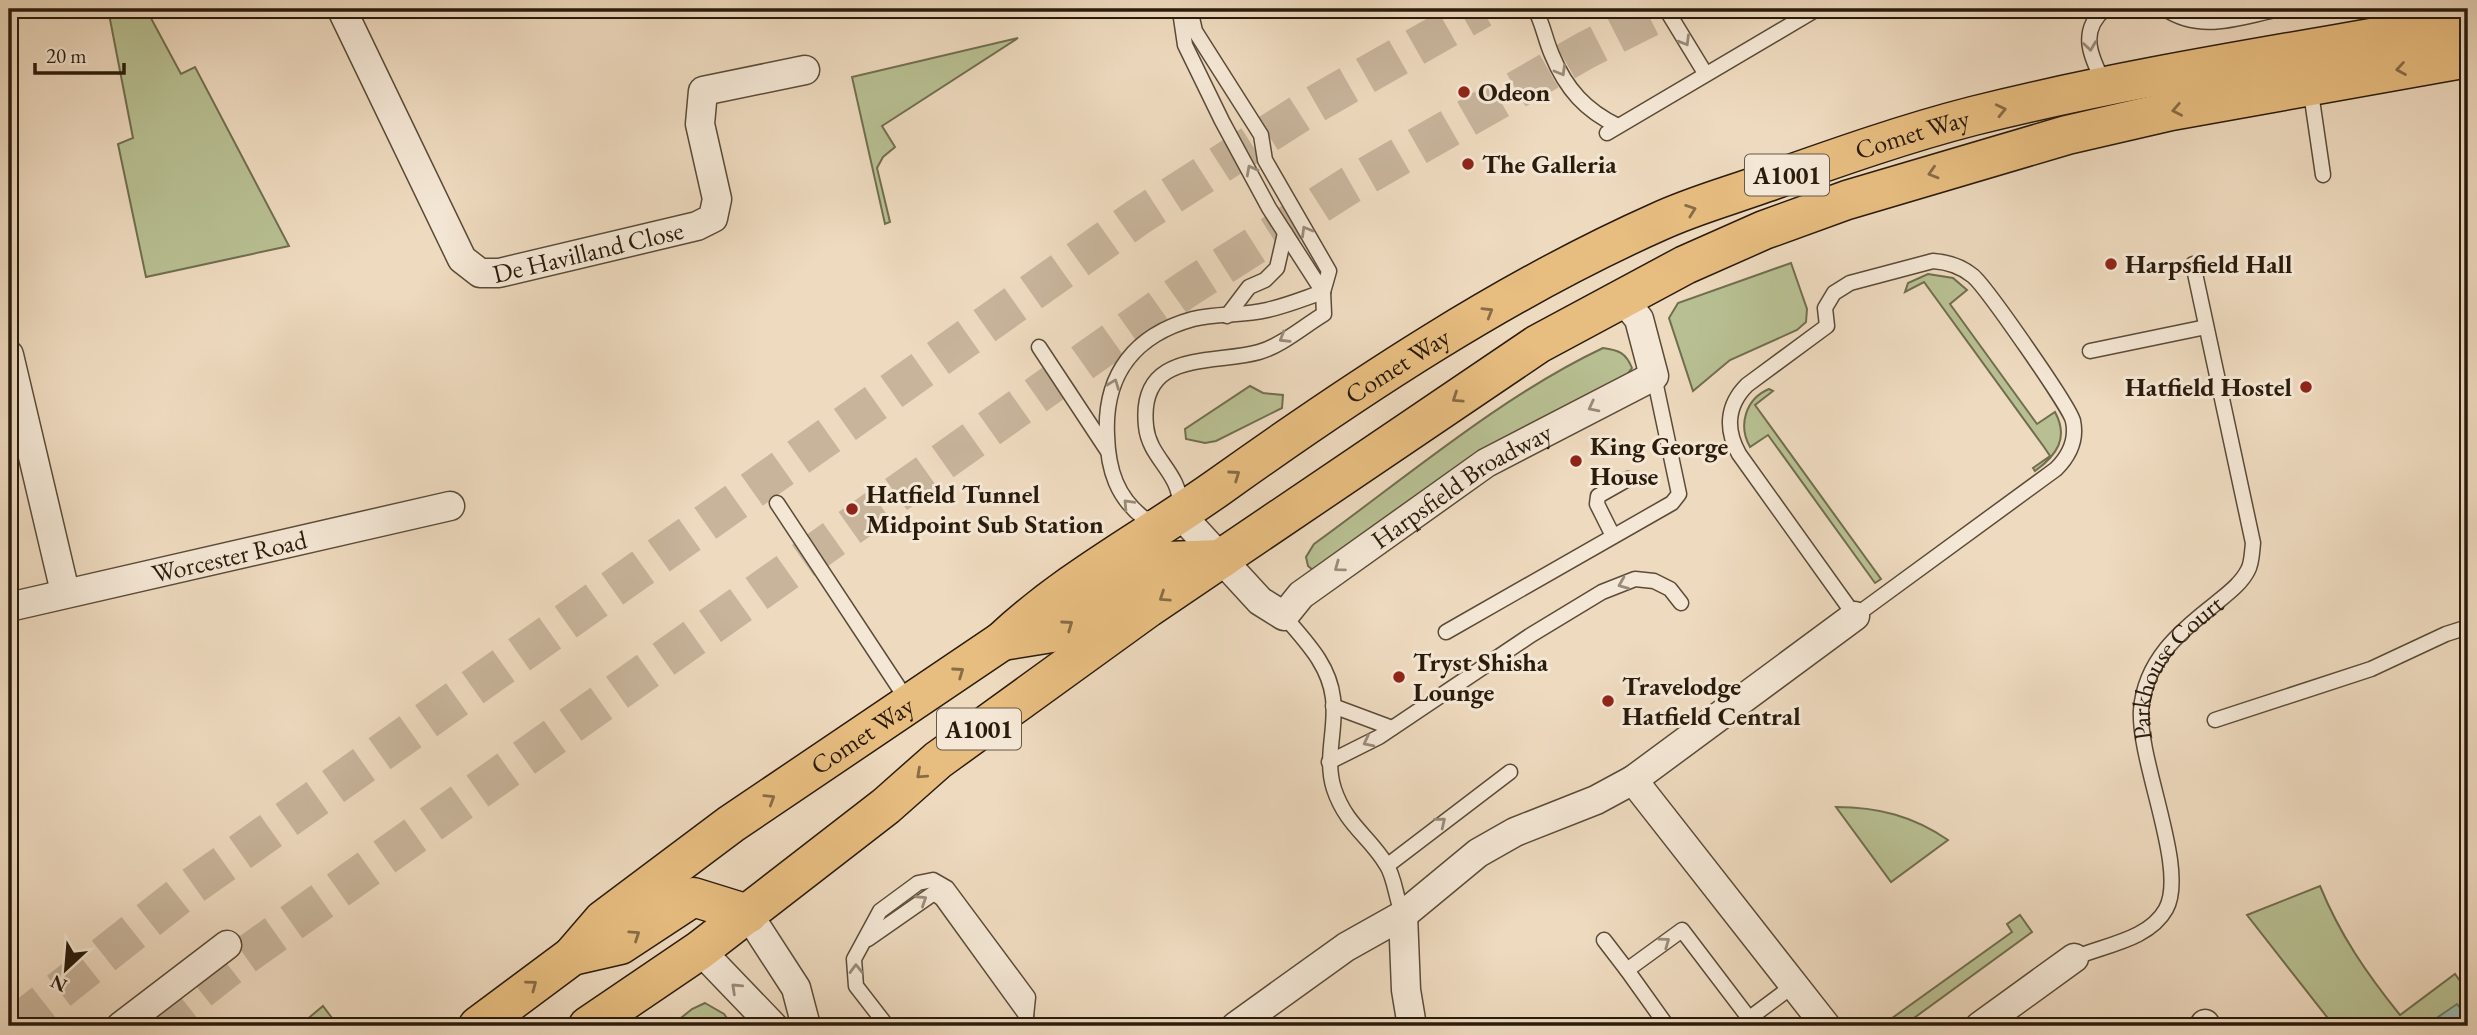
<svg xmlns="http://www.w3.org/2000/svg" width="2477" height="1035" font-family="'EB Garamond',serif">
	<rect width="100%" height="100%" fill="#eedabf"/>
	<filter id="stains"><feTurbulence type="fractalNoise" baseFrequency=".00286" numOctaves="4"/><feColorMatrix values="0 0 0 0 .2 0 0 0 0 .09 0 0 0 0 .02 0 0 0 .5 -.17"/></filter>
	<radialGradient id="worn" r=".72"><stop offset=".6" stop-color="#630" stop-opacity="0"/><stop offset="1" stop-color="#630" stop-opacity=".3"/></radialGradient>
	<g fill="#b8c093" stroke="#716e4f" stroke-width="2">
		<polygon points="108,9 146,9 181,74 195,67 289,246 146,277 118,144 133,138"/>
		<polygon points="1018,38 882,126 895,147 883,157 877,168 890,222 885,224 852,77"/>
		<polygon points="1791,263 1807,309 1806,322 1797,330 1730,360 1693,391 1669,318 1678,303"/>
		<path d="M1928 274 1953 278 1967 290 1950 304 2037 424 2055 412C2069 438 2057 455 2035 471L2033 468 2050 456 2044 447 1924 282 1905 292 1908 283Z"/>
		<path d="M1603 348C1619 350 1626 353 1632 368L1622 381 1458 466 1313 570 1308 566 1306 557 1314 544C1404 479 1503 395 1603 348Z"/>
		<polygon points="1250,386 1263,393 1283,395 1282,408 1216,441 1205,443 1186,439 1185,429"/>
		<path d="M1769 389 1773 391 1755 405 1881 579 1875 583 1768 435 1750 447C1738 426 1745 399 1769 389Z"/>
		<path d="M1836 807C1878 807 1913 816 1948 840L1891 882Z"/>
		<path d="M2320 886C2340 935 2367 974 2400 1015L2455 974 2468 992V1026H2334L2247 915Z"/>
		<polygon points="2020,915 2032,932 1903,1026 1881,1026 2012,932 2007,924"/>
		<polygon points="705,1003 724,1014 733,1026 671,1026 692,1009"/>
		<polygon points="323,1006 338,1026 299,1026"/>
	</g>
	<polygon fill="#9abbae" stroke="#6d7b6d" stroke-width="2" points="2457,1004 2468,1018 2468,1026 2425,1026"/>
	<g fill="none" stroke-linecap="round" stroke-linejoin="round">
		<g stroke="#c7b49b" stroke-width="38" stroke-dasharray="38 19" stroke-linecap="butt">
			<polyline points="14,1026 184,892 1138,217 1310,107 1482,9"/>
			<polyline points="155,1026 236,962 1185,290 1350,185 1586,50 1667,9"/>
		</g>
		<g stroke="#5b4b38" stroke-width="17">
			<g id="lane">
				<polyline points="1183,9 1181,18 1185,45 1222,121 1269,208 1323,292"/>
				<path d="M1535 9C1543 24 1545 39 1552 55 1566 89 1586 111 1618 126"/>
				<polyline points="1666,9 1705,73"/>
				<path d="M2105 9C2078 31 2091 58 2105 85"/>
				<path d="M2165 9C2203 34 2241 16 2281 9"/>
				<polyline points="2227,9 2250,11"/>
				<polyline points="2310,86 2323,175"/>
				<polyline points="1607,133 1817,9"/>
				<path d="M1933 261C1948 262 1961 266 1973 276 1986 287 2070 407 2073 421 2077 440 2069 456 2056 469L1855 616 1739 454C1725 429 1727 405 1747 385L1827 326 1825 308 1834 293 1850 283Z"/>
				<polyline points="1227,316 1249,287 1265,280 1277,268 1285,233"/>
				<polyline points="1039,347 1107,450"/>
				<polyline points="2090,351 2206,327"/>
				<polyline points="777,503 909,703"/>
				<path d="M1180 507C1181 472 1149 459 1146 426 1138 349 1213 365 1259 352 1281 346 1304 326 1324 314L1323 292 1329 271 1265 160 1261 135 1195 31 1190 9"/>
				<path d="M1156 517 1145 519C1117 498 1108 470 1107 435 1104 374 1135 335 1193 319 1217 313 1243 316 1267 310 1286 306 1305 298 1323 292"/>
				<polyline points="1613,536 1597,504 1598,496 1628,479"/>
				<path d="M1284 616C1305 641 1329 664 1333 698 1337 729 1324 758 1334 789 1346 825 1369 836 1386 864 1395 877 1396 900 1403 915"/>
				<polyline points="1446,632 1672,503 1679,494 1654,376"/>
				<polyline points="1333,706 1392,728"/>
				<polyline points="2215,720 2371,669 2446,634 2468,627"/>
				<polyline points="1329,762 1379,737 1531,635 1602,592 1635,579 1654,581 1670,589 1681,603"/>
				<polyline points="1388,865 1510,772"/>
				<polyline points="868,939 934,893 942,899 1026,1015"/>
				<polyline points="1604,940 1627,970"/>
				<path id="s1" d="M2074 958C2104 945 2149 940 2166 909 2188 869 2138 762 2141 710 2145 661 2179 632 2215 604 2227 594 2241 584 2248 570 2252 563 2252 551 2253 543L2193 264"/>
				<polyline points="887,1026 856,986 854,959 880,911 918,883 933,880 947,888 1028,997 1025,1026"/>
				<polyline points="1667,1026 1627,970 1682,930 1755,1026"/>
				<polyline points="1739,1026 1794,985"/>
			</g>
		</g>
		<g stroke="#5b4b38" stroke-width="31">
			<g id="street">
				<path id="s2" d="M350 9 343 12 462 259 480 273H499L697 226 713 218 717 199 700 124 703 91 805 70"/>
				<polyline points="9,355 65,592"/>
				<path id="s3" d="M1180 514 1260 601 1284 616 1301 595 1486 463 1654 376 1639 319 1622 298"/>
				<path id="s4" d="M9 607 450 506"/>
				<polyline points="1633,780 1826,1026"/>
				<polyline points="748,914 796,988 806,1026"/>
				<polyline points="1403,915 1406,990 1412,1026"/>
				<polyline points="700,950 773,1026"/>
				<polyline points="2205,1024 2206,1026"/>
				<polyline points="121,1026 227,945"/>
				<polyline points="1236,1026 1346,947 1403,915 1478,853 1515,832 1596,800 1633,780 1855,616"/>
				<polyline points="1980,1026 2074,958"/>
			</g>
		</g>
		<g stroke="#2a1b0b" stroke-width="41">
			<g id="primary">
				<polyline points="1002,641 1058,632 1167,561 1221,559"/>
				<polyline points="572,956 620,945 693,897 748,914"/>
				<path id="s5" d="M478 1026 572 956 603 920 731 824 1002 641C1068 579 1147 538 1220 486 1356 389 1505 290 1658 222 1692 206 1729 196 1765 183 1833 159 1903 134 1973 116 2136 75 2303 51 2468 21"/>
				<polyline points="588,1026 700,950 886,806 938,760 1148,608 1538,344 1685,265 1764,230 1847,200 2067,135 2171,111 2468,58"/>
			</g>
		</g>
		<use href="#lane" stroke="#f4e7d5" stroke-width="14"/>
		<use href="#street" stroke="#f4e7d5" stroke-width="28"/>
		<use href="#primary" stroke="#e7bd80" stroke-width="38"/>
	</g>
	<defs><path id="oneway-chevron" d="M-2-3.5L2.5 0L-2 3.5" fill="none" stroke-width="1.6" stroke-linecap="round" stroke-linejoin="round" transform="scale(1.75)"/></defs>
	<g stroke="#998b7a">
		<use href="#oneway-chevron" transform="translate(1685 41) rotate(59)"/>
		<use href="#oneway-chevron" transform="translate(2090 46) rotate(82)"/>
		<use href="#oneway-chevron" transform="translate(1561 71) rotate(60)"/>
		<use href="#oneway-chevron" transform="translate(1251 170) rotate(-118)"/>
		<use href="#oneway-chevron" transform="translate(1306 231) rotate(-120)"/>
		<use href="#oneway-chevron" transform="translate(1284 338) rotate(149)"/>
		<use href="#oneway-chevron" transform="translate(1114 384) rotate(-69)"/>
		<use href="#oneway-chevron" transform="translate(1593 407) rotate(153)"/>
		<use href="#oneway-chevron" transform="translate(1128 504) rotate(-133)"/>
		<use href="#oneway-chevron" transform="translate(1339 567) rotate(144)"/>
		<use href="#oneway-chevron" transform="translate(1623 584) rotate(158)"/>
		<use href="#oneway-chevron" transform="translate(1368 742) rotate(153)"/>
		<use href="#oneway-chevron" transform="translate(1441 822) rotate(-39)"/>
		<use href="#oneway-chevron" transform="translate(922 900) rotate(-33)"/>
		<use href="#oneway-chevron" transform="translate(1665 942) rotate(-36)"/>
		<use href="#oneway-chevron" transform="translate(856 969) rotate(-91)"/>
		<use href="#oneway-chevron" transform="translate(736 988) rotate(-137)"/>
	</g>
	<g stroke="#886c46">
		<use href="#oneway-chevron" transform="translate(2401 69) rotate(171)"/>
		<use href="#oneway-chevron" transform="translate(2001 110) rotate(-13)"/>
		<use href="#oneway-chevron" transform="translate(2177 110) rotate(169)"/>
		<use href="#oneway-chevron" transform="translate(1933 173) rotate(163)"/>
		<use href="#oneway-chevron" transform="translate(1691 210) rotate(-20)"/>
		<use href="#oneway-chevron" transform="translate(1488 312) rotate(-31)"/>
		<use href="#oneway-chevron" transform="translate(1457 398) rotate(146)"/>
		<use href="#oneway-chevron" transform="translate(1235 475) rotate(-35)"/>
		<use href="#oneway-chevron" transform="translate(1164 597) rotate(146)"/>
		<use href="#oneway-chevron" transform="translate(1068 625) rotate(-35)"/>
		<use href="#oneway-chevron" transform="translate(959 672) rotate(-35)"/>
		<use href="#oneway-chevron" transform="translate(921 774) rotate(138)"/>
		<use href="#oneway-chevron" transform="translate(770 799) rotate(-32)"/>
		<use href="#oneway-chevron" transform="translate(635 935) rotate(-34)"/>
		<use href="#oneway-chevron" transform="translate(532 985) rotate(-37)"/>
	</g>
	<g fill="#8f2418" stroke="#f4e7d5" stroke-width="2.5">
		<circle cx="1464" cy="92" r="7"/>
		<circle cx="1468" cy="164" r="7"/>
		<circle cx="2111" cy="264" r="7"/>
		<circle cx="2306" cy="387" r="7"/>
		<circle cx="1576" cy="461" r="7"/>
		<circle cx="852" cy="509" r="7"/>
		<circle cx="1399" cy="677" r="7"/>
		<circle cx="1608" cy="701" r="7"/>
	</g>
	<g text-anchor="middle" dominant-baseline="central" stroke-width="6" stroke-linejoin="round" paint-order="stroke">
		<g fill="#f4e7d5" stroke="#675848" stroke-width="2">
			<rect x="1745" y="154.5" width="84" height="41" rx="5"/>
			<rect x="937" y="708.5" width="84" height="41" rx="5"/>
		</g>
		<g font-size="24" font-weight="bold" fill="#2a1b0b">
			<text x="1787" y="175">A1001</text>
			<text x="979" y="729">A1001</text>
		</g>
		<g font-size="26" font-weight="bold" fill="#2a1b0b" stroke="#f4e7d5" text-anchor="start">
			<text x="1478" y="92">Odeon</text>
			<text x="1482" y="164">The Galleria</text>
			<text x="2125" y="264">Harpsfield Hall</text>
			<text x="2292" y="387" text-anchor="end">Hatfield Hostel</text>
			<text x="1590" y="446">King George<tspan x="1590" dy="30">House</tspan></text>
			<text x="866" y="494">Hatfield Tunnel<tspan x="866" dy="30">Midpoint Sub Station</tspan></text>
			<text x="1413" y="662">Tryst Shisha<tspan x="1413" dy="30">Lounge</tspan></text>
			<text x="1622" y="686">Travelodge<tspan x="1622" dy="30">Hatfield Central</tspan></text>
		</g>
		<g font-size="26" fill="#2a1b0b" stroke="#f4e7d5">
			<text stroke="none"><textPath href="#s5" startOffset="1701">Comet Way</textPath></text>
			<text stroke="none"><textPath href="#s2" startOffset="415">De Havilland Close</textPath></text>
			<text stroke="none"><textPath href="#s5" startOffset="1134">Comet Way</textPath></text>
			<text stroke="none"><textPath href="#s3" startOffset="368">Harpsfield Broadway</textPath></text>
			<text stroke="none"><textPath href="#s4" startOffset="226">Worcester Road</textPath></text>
			<text stroke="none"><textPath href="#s1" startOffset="364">Parkhouse Court</textPath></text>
			<text stroke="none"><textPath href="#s5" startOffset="483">Comet Way</textPath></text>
		</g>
	</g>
	<rect width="2477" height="1035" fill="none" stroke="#eedabf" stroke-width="35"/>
	<rect x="10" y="10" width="2456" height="1014" fill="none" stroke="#2a1b0b" stroke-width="3.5"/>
	<rect x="18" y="18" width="2442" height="1000" fill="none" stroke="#2a1b0b" stroke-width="2"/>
	<g transform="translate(66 969) rotate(206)" stroke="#f4e7d5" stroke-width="5" paint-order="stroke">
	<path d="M0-5L12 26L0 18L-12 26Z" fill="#2a1b0b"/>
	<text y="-10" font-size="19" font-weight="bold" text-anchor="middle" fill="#2a1b0b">N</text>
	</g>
	<path d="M35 63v10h89v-10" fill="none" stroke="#2a1b0b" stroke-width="3.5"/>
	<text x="46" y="63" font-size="21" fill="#2a1b0b" stroke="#f4e7d5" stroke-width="5" paint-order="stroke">20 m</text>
	<rect width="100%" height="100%" filter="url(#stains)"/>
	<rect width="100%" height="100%" fill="url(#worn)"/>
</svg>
